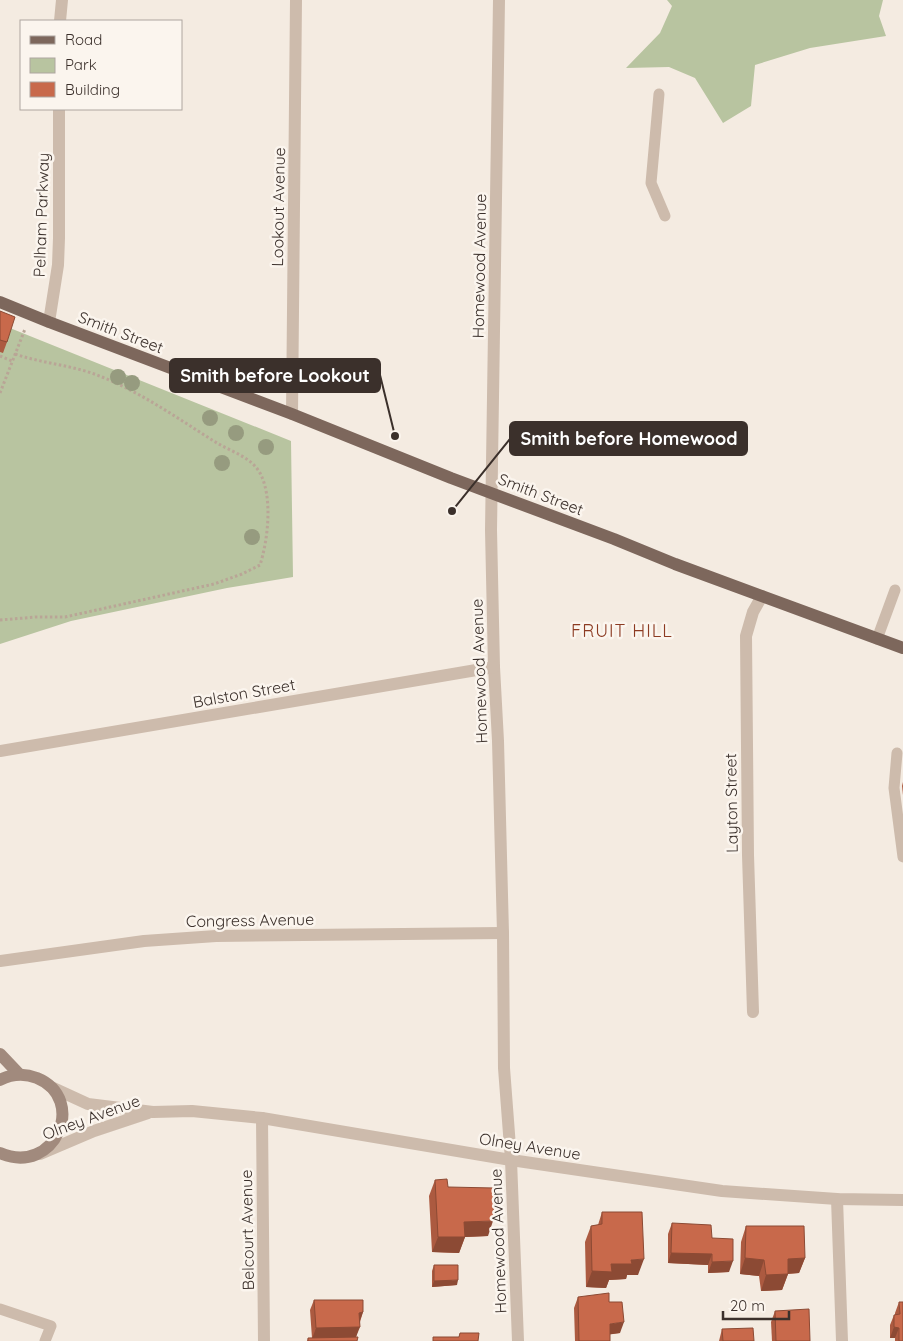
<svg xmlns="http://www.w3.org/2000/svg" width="903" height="1341" font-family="Quicksand,sans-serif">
	<rect width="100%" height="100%" fill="#f4ebe1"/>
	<g fill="#b8c4a0">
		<polygon points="667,0 883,0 879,16 886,36 810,48 755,65 751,106 723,123 695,78 669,67 626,68 660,33 672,6"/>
		<polygon points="0,324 291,441 293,577 227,588 71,621 0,644"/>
	</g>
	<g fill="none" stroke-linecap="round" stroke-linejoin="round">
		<g stroke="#b9a596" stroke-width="3" stroke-dasharray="2.5 2.5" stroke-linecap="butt">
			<polyline points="0,356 12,361"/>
			<polyline points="0,393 25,329"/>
			<path d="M0 620 36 617H65L214 584 242 574 260 565C268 540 273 497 260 473 251 457 232 452 217 443 180 420 144 394 102 377 74 365 44 364 15 354"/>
		</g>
		<g stroke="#cdbbac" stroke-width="11">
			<polyline points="659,94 651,183 665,216"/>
			<polyline points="877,639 895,590"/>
			<polyline points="897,753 894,788 903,857"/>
			<polyline points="0,1309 51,1326 45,1341"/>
		</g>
		<g stroke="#cdbbac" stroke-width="12">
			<polyline points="499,0 491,530 494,667 498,741 503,933 504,1068 511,1160 518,1341"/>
			<polyline points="60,21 62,0"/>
			<polyline points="49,322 58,265 59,238 59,109"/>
			<polyline points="292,414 296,0"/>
			<polyline points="0,751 494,667"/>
			<polyline points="0,961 144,941 216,936 503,933"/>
			<polyline points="753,1012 748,855 746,636 753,612 762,596"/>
			<polyline points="262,1118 264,1341"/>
			<polyline points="837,1199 842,1341"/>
		</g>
		<g stroke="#cdbbac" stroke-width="12">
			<polyline points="51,1087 88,1104 153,1112 192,1111 262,1118 511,1160 722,1191 837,1199 903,1200"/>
			<polyline points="40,1154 94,1131 148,1113"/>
		</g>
		<g stroke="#a18a7d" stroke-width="12">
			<polyline points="0,1054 19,1074"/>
			<path d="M0 1080C12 1074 24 1073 37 1078 88 1099 55 1177 0 1153"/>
		</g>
		<polyline stroke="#7d675c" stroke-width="12" points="0,302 49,322 292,414 451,478 614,539 675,564 903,648"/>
	</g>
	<g fill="#969b7f">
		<circle cx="118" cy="377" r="8"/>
		<circle cx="132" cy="383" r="8"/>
		<circle cx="210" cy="418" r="8"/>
		<circle cx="236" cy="433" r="8"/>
		<circle cx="266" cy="447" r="8"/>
		<circle cx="222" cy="463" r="8"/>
		<circle cx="252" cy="537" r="8"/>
	</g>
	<g fill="#ac5a40">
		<polygon points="0,311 7,342 3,353 0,352"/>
		<polygon points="903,782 903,795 902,786"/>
		<polygon points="435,1180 448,1187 488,1236 465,1237 459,1253 432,1252 429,1196"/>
		<polygon points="602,1212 638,1275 627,1275 626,1279 609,1280 606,1288 586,1287 585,1242 591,1226 598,1225"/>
		<polygon points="672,1223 712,1238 729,1272 708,1273 708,1265 668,1263 668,1234"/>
		<polygon points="746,1226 805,1258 799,1273 788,1274 782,1290 761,1291 759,1276 740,1274 741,1242"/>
		<polygon points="434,1265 457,1285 432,1287 432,1271"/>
		<polygon points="578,1297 620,1333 610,1334 610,1341 575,1341 574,1308"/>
		<polygon points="314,1300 363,1312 360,1322 356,1337 357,1341 307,1341 308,1338 312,1338 310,1310"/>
		<polygon points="899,1302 903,1341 895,1341 895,1338 890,1338 890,1325 894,1315 895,1315 895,1313"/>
		<polygon points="775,1311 810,1341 772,1341 771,1322"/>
		<polygon points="722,1329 754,1341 719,1341"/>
	</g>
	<g fill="#8c4a34">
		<polygon points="493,1221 488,1236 465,1237 459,1253 432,1252 438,1237 464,1222"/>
		<polygon points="671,1253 712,1254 708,1265 668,1263"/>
		<polygon points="745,1258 764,1260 759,1276 740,1274"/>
		<polygon points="805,1258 799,1273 782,1274 788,1259"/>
		<polygon points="644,1259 638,1275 627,1275 626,1279 609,1280 606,1288 586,1287 592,1271 611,1264 631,1260"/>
		<polygon points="733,1261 729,1272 708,1273 712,1262"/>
		<polygon points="788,1274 782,1290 761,1291 766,1275"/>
		<polygon points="458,1280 457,1285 432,1287 434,1281"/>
		<polygon points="363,1312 359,1323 359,1313"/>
		<polygon points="624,1322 620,1333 606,1335 610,1324"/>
		<polygon points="360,1327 356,1337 312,1339 316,1328"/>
		<polygon points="894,1327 899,1328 895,1338 890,1338"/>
	</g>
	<g fill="#c8694b" stroke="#8c4a34">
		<polygon points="0,311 15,317 7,342 0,340"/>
		<polygon points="447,1179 448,1187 494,1188 493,1221 464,1222 465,1237 438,1237 435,1180"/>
		<polygon points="602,1212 642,1212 644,1259 631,1260 632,1264 611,1264 612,1272 592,1271 591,1226 602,1224"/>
		<polygon points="672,1223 711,1225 712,1238 733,1239 733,1261 712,1262 712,1254 671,1253"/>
		<polygon points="746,1226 804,1226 805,1258 788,1259 788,1274 766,1275 764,1260 745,1258"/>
		<polygon points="434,1265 458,1265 458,1280 434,1281"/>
		<polygon points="609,1293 609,1302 622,1302 624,1322 610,1324 610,1341 579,1341 578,1297"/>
		<polygon points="314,1300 363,1300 363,1312 359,1313 360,1327 316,1328"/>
		<polygon points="899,1302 903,1302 903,1341 899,1341 899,1328 894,1327 894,1315 900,1314"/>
		<polygon points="809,1309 810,1341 776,1341 775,1311"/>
		<polygon points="753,1328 754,1341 723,1341 722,1329"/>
		<polygon points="460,1333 479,1333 478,1341 433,1341 433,1337 459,1337"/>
		<polygon points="358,1337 357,1341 308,1341 308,1338"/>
	</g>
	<g text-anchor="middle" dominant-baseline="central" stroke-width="5" stroke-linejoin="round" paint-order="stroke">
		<g font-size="16" fill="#3b302b" stroke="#fbf5ee">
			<text transform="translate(278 207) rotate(-89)">Lookout Avenue</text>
			<text transform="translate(41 215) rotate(-88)">Pelham Parkway</text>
			<text transform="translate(479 266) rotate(-89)">Homewood Avenue</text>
			<text transform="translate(121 332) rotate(21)">Smith Street</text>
			<text transform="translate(541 494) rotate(21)">Smith Street</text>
			<text transform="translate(479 671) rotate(-92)">Homewood Avenue</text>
			<text transform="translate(244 693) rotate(-10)">Balston Street</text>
			<text transform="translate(731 803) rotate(-91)">Layton Street</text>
			<text transform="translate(250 920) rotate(-1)">Congress Avenue</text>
			<text transform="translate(91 1117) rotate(-20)">Olney Avenue</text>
			<text transform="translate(530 1146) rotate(9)">Olney Avenue</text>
			<text transform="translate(247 1230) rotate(-91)">Belcourt Avenue</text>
			<text transform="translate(498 1241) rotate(-92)">Homewood Avenue</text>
		</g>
		<g font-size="18" letter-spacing="1" fill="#8c3b22" stroke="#fbf5ee">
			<text x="622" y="630">FRUIT HILL</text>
		</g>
	</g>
	<path fill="none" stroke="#3b302b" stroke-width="2" d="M395 436L380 375M452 511L510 439"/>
	<g fill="#3b302b" stroke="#fbf5ee" stroke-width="2">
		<circle cx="395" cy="436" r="5"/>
		<circle cx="452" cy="511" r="5"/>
	</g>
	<g fill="#3b302b" stroke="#3b302b" stroke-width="2">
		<rect x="170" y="359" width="210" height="33" rx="5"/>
		<rect x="510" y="422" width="237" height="33" rx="5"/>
	</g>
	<g font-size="18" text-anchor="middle" font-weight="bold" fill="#fff">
		<text x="275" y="382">Smith before Lookout</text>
		<text x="629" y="445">Smith before Homewood</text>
	</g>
	<rect x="20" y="20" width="162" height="90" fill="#fbf5ee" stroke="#aea6a0"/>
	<rect x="30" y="36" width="25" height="8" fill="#7d675c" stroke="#aea6a0"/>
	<text x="65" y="45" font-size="15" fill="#3b302b">Road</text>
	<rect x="30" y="58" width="25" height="15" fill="#b8c4a0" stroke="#aea6a0"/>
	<text x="65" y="70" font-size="15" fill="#3b302b">Park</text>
	<rect x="30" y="82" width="25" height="15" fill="#c8694b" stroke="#aea6a0"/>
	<text x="65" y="95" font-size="15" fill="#3b302b">Building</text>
	<path d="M723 1311v8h66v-8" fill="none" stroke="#3b302b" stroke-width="2.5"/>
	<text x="730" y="1311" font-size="15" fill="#3b302b" stroke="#fbf5ee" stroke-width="4" paint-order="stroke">20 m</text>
</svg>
